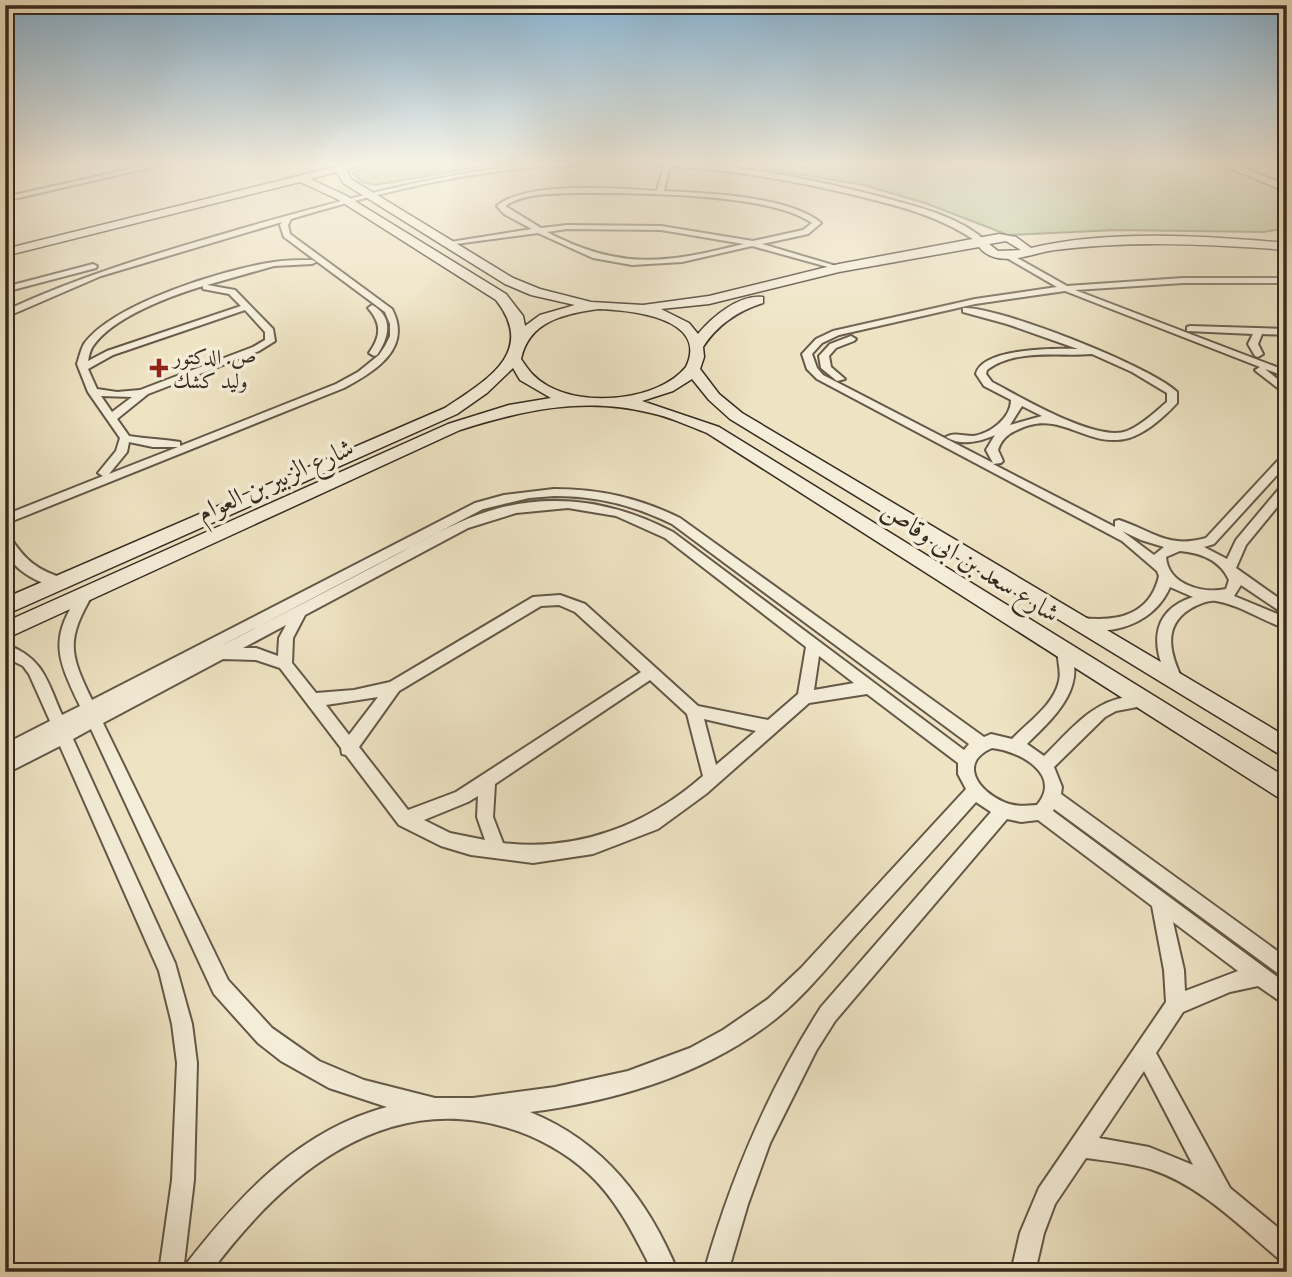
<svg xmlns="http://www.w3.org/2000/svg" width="1292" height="1277" font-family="'Gentium Book Plus',Amiri,serif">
	<rect width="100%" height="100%" fill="#eee3c3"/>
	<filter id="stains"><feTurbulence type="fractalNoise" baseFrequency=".00286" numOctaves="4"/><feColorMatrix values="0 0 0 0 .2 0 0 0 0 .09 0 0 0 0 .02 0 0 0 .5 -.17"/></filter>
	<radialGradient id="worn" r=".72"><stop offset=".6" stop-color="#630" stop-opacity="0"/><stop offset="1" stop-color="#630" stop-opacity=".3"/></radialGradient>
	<g fill="#b6c496" stroke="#76775a" stroke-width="2">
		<polygon points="391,162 507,162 375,185 362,182 352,172"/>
		<polygon points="729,162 1213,162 1287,192 1287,228 1264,232 1116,230 1008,235 925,203 863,185"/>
	</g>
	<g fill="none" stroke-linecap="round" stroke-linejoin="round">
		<g stroke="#645848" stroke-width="4">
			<g id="street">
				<polygon points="161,162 174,162 5,201 5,197"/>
				<path d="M553 162C594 162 635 160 676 162 746 166 817 180 885 198 919 207 960 217 987 242L980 244C942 216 896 205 850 194 792 180 735 171 675 166L669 170 664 191C705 193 790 196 821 223L808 234 762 244 843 268 839 270 752 246 682 262 632 265 593 258 538 233 448 245 444 243 532 229 504 214 497 206C525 181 620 188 657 191L663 169 667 166 661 165C611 164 561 164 511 170 436 178 363 198 291 219L288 225 290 234 392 309C413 349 374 372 344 388L5 524V515L103 476 98 473 116 451 120 438 88 392 77 364C79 358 81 349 84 344 113 303 226 269 274 262 287 260 300 260 312 260L316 262 312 264 274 266 207 285 235 290 273 329 275 341 259 351 148 394 117 419 129 436C146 439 163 439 180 442V446L336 384 358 372 379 355 385 346 390 336V324L385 312 284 237 280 225 282 222 101 276 13 314H7V310C84 274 165 251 247 227 350 198 446 171 553 162ZM575 193C630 193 769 192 812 223L803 230 753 241 661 226 567 225 541 228 505 206C524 193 553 194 575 193ZM567 229 661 230 744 244C666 263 621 271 547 232ZM203 286V289L229 294 241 306 107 351 88 361C89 356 90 350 93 346 113 317 170 296 203 286ZM245 310 265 332V340L253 347 140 390 117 392 97 389 88 369 113 355ZM101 396 132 397 112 412ZM129 442 153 447H178L109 474 127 452Z"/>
				<path d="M1010 254 1067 286 1183 278H1287V283H1183L1075 290 1287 371V377L1265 369 1287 387V395L1257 372 1255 370 1260 367 1065 291 975 304 839 335 822 343 812 354 817 368 823 375 993 463 986 450 995 435C980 442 960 446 946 437 954 432 963 436 973 436 990 434 1011 418 1011 400L984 386 976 374C982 348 1056 348 1078 349L1007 324 963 312V308C998 306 1152 367 1177 392V403C1165 416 1146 433 1129 438 1086 450 1060 406 1015 431 1006 435 1001 441 998 450L1003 461 1001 463 993 464 1115 527V521L1119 520C1153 531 1168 549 1206 538L1283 455 1287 454V464L1214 544 1204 547 1227 559 1236 540 1283 484 1287 483V495L1246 545 1236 568 1287 604V616L1241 585 1234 596 1287 618V629C1262 621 1241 605 1216 601 1208 600 1197 605 1190 609 1161 627 1171 656 1183 681L1181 685 1176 687 1171 685C1152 651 1147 612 1193 597L1170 587C1155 622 1113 638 1077 627L1075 623 1082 618C1118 622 1150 615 1159 576L1157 571 1122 541 817 379 807 369 802 354 816 339 833 331 975 299 1057 287 1007 258 1006 256ZM1092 354 1132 372 1167 393V402C1155 412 1142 425 1127 431 1097 443 1019 396 992 382L986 374 987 370C1016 348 1058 357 1092 354ZM1022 406 1042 416 1010 425ZM1122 531 1141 540 1164 547 1154 555ZM1180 551C1201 553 1220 560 1229 580L1226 589C1203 594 1168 585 1166 557Z"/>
				<polygon points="93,264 97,266 96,268 5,292 5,287"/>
				<path d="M372 305C394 317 389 338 377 355L374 356 369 353C381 336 382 324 368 308Z"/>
				<polygon points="1190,326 1287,329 1287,335 1262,334 1258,344 1263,354 1258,357 1255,356 1248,344 1253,334 1187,331 1187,327"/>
				<polygon points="851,336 856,339 854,341 836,348 829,356 831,367 845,379 837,381 821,368 819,356 830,344"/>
				<path d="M554 489C600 489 639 498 680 518L984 737 991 734 1012 739C1028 722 1054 705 1059 681 1062 669 1055 657 1059 647H1069C1088 688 1053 718 1027 744L1044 756C1069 732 1091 702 1127 697 1134 696 1141 694 1148 697L1150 701 1148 705 1116 711 1105 717 1054 767 1062 787 1061 794 1287 958V980L1054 809 1053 811 1287 984V1006L1258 986 1230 992 1183 1012 1156 1053 1230 1188 1287 1235V1263L1279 1259C1240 1226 1200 1185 1150 1169 1129 1163 1107 1161 1086 1158L1055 1204 1044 1233 1035 1272H1011L1020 1233 1039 1188 1166 1002 1164 970 1152 906 1038 820 1021 822 1007 819 835 1021 816 1051 770 1143 748 1204 728 1272H704C731 1177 768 1090 821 1007L991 812 976 802C936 847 895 892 854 937 828 966 804 997 773 1021 703 1075 616 1101 530 1112 604 1142 648 1200 678 1272H653C635 1237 618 1201 589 1174 565 1151 532 1134 501 1126 378 1093 279 1180 211 1272H184L187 1263C240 1195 300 1130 387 1107L329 1088 281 1061 258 1043 214 994 91 729 73 739 175 963 192 1024 197 1063 194 1180 183 1272H159L172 1180 177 1063 172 1024 159 971 60 746 5 774V744L50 721 29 674 23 666 5 657V644C44 658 47 681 62 715L80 706C56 656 49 639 81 591H91L93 594C66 640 69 653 92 700L475 503 504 495ZM554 496C597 496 633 505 672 524L969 744 964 750 673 532C604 496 531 489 458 523 429 536 402 552 373 567 321 594 269 621 217 648L483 509 529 498ZM568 508 616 516 665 538 806 647 798 694 768 720 698 706 585 604 560 595 533 597 390 682 354 690 316 693 292 663 293 638 305 615 468 528 516 513ZM559 605 575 612 641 672 456 792 408 810 359 747 399 691 541 606ZM286 625 279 638 278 656 256 648H243ZM819 656 854 683 814 690ZM223 659 256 660 280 668 341 748 342 754 346 755 399 825 441 846 471 855 533 863 593 854 658 829 706 794 809 703 867 694 958 763V774L966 789 801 968 768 999 723 1030 690 1048 628 1071 555 1087 473 1098H435L364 1080 319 1061 272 1028 228 980 103 723ZM650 680 687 714 703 776C647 825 578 852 503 843L493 817 495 784ZM378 697 349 735 326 705ZM704 719 756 731 716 765ZM992 748C1019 751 1063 774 1037 805 1025 806 1015 807 1004 802 978 791 958 763 992 748ZM478 796 477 817 485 840 450 833 424 820 468 802ZM1173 922 1238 971 1185 991 1184 970ZM1144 1071 1193 1165 1149 1147 1099 1138Z"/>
				<path d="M5 534 9 535C24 560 38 571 66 579L68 582 66 585C46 590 12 570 6 551 4 546 5 539 5 534Z"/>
			</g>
		</g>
		<g stroke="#362a1f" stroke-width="3">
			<g id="secondary">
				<path d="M354 162H371L346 170 351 179 513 278 540 289 591 302 643 305 709 296 839 264 999 234 1016 237 1031 248C1110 229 1207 236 1287 243V250C1211 244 1131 240 1055 250 1032 253 998 270 979 247L839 272 709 304 661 309 689 323 698 334C712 317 739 294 763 297V303C738 311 718 324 703 347L704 357 700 369 719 394 742 413 1287 737V759L730 419 709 400 692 379 673 391 642 401 719 427 1287 778V803L707 433C689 426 670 417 651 413 585 396 523 410 460 430L5 639V622L448 424 509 405 551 398 520 380 513 368 487 393 457 414 5 615V598L445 408C487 380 537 352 496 300L337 199 300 182 5 256V249ZM337 172 343 183 505 284 531 295 575 305 540 315 525 326 523 316 506 294 345 195 310 179ZM1006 241 1021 250 998 251 989 244ZM598 309C628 310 710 317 686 367 658 401 585 407 548 386 535 379 529 371 521 359 529 321 564 314 598 309Z"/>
				<polygon points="1215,162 1229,162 1287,185 1287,192"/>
			</g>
		</g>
		<use href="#street" fill="#f4edd8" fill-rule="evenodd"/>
		<use href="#secondary" fill="#f4edd8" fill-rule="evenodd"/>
	</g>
	<linearGradient id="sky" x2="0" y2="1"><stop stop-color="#8ab7d7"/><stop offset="0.48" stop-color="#f7f2e4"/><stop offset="1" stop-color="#f7f2e4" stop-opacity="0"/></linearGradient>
	<rect width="1292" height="341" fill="url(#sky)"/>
	<path fill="#8f2418" stroke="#f4edd8" stroke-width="2.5" d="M155.5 357.5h7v7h7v7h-7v7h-7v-7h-7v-7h7z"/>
	<g text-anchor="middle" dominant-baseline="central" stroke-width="7" stroke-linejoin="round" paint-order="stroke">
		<g font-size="21" fill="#362a1f" stroke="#f4edd8" text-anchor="start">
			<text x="173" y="356">ص. الدكتور<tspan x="173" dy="24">وليد كشك</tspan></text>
		</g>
		<g font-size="26" fill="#362a1f" stroke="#f4edd8">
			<text transform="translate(275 479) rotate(-24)">شارع الزبير بن العوام</text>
			<text transform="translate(971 561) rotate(32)">شارع سعد بن ابى وقاص</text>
		</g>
	</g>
	<rect width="1292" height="1277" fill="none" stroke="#eee3c3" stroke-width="28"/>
	<rect x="7" y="7" width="1278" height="1263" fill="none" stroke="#362a1f" stroke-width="3.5"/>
	<rect x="14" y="14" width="1264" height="1249" fill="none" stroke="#362a1f" stroke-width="2"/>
	<rect width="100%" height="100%" filter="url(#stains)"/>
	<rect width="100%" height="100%" fill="url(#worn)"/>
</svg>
